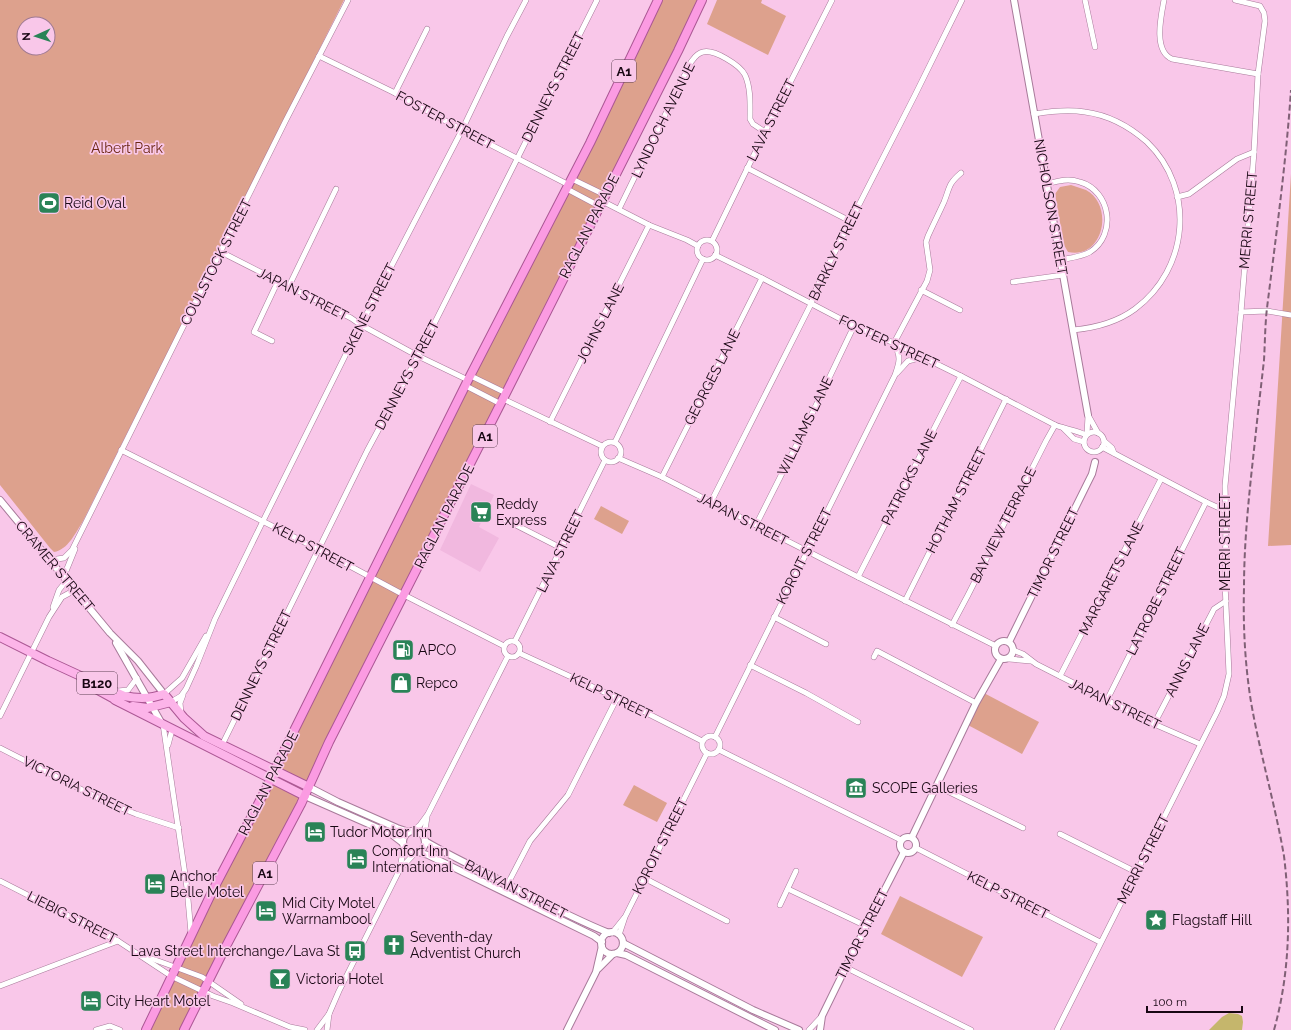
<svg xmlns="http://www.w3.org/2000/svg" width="1291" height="1030" font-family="Raleway,sans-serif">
	<rect width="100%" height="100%" fill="#f9c7e9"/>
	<polygon fill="#f1b8df" points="471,484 494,495 479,527 499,538 480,572 440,550"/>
	<g fill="#dda18d" fill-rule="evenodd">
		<path d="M0 0H344L83 521C76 532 68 550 54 552L50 548 0 485ZM24 24H48V48H24Z"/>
		<polygon points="658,0 702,0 184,1030 146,1030"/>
		<polygon points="717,0 762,0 761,3 786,16 768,55 707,24"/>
		<polygon points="1291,174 1291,545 1268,546"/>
		<path d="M1071 185C1076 187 1081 188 1086 190 1115 206 1103 260 1068 252L1064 245 1055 194 1060 187Z"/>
		<polygon points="601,506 629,521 622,534 594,519"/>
		<polygon points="982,692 1039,722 1022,754 966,724"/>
		<polygon points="634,785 667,803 657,822 623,805"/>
		<polygon points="900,896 983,937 962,977 881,934"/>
	</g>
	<polygon fill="#c5b66c" points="1229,1013 1238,1014 1242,1016 1243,1022 1242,1030 1209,1030 1222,1017"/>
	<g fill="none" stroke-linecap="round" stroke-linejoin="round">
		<g stroke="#a87a9a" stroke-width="6">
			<g id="minor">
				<polyline points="1085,0 1095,47"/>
				<path d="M1164 0C1161 16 1153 51 1172 59L1258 74"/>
				<polyline points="319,56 395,93 462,130 569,185"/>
				<polyline points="395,93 427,29"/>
				<path d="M1034 114C1051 111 1068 109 1085 112 1108 115 1130 127 1147 142 1196 189 1189 269 1135 309 1116 323 1095 328 1073 330"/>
				<polyline points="747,168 850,221"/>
				<polyline points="572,179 605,195"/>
				<path d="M1047 184C1058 181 1068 178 1080 182 1111 191 1117 235 1090 252 1081 257 1070 258 1060 260"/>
				<polyline points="567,189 599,206"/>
				<polyline points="1177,197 1189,194 1237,159 1254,152"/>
				<polyline points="602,201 649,225 687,240 698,246"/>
				<path d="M619 209 691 62C694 58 697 53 703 52 714 49 740 65 745 75 751 88 750 105 750 119L753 124 765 132"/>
				<circle cx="707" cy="250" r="10"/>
				<polyline points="712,241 765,132 832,0"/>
				<polyline points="221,252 351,318 361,325 418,356 468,380"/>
				<path d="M715 255 762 278 854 326 894 343 961 376 1055 425C1065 429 1076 430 1086 435"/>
				<polyline points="1013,282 1063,275"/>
				<polyline points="289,286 336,189"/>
				<polyline points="921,290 960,310"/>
				<polyline points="1241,312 1267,311 1291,315"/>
				<polyline points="272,341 254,332 278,281"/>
				<polyline points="897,373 908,361 923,357"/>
				<polyline points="471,376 506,393"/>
				<polyline points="466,386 501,404"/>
				<polyline points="503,399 602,446"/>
				<polyline points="1088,415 1098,433"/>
				<polyline points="550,422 649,225"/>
				<polyline points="1063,428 1074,439 1084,442"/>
				<circle cx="1094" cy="442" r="10"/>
				<polyline points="1087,434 1088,416"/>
				<polyline points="1104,441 1112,448 1114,453"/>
				<circle cx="611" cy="452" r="10"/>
				<polyline points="615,442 703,259"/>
				<polyline points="1102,447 1206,502 1226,511"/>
				<polyline points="121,450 318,549 404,595 504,646"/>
				<polyline points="618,458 662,477 858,577 996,646"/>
				<polyline points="662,477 762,278"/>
				<polyline points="711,502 811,304 817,287 915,95 962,0"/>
				<polyline points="504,519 561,548"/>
				<polyline points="756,525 808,422 854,326"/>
				<polyline points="50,560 64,558 72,550 286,120 348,0"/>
				<polyline points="64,576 75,549"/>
				<polyline points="858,577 961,376"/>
				<polyline points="905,601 1006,399"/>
				<polyline points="53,607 59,590 67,580"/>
				<polyline points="774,617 826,644"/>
				<polyline points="952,625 968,595 1046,441 1055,425"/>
				<circle cx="512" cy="649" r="8"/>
				<polyline points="515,641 605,460"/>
				<polyline points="1013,650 1023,654 1036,664 1154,724 1200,744"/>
				<polyline points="519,653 617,698 702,741"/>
				<polyline points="874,657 877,651 976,703"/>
				<polyline points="1009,659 1031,661"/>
				<polyline points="750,665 806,693 858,722"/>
				<polyline points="1060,676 1161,479"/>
				<polyline points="118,691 128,690 137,678"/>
				<polyline points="164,694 182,678 206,636"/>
				<polyline points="1107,700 1206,502"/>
				<polyline points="171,702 181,696 186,689 196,667 215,619 263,521 350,346 462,130 507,36 526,0"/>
				<polyline points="181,713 180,703 183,695"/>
				<polyline points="0,716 49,617 62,597 75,590"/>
				<polyline points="163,724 187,888 191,933"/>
				<polyline points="1154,724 1212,613 1214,609 1226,601"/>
				<circle cx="711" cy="745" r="9"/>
				<path d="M715 737 895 375C900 361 901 357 894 343L927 281 930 270 926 242 928 236C933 225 939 213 944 202 950 187 948 184 961 173"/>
				<polyline points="168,745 172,730"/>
				<polyline points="222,745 367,451 418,356 597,0"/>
				<polyline points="0,748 106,802 136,814 179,828"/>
				<polyline points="719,750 901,840"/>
				<polyline points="937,786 1023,828"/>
				<polyline points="414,830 420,825 428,814 508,656"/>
				<polyline points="1060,834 1136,872"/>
				<polyline points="424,836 427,817"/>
				<polyline points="916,848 1100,942"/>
				<polyline points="400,869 416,852"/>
				<polyline points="644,878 727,921"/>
				<polyline points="0,881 118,941 171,976 213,996 233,1003 290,1027 305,1030"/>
				<polyline points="788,889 866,926"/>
				<polyline points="504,891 530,841 568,795 617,698"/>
				<polyline points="780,905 796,871"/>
				<polyline points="612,933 624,918"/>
				<polyline points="619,935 625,917 707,753"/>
				<polyline points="147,957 175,967 202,977 241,1004"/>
				<polyline points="845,967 971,1030"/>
				<polyline points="0,986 118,941"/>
				<polyline points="96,1030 110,1026 120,1030"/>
				<polyline points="317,1030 329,1014"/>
				<polyline points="327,1030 329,1014 339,991 400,869 404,845"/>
				<polyline points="809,1030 822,1016"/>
				<polyline points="1057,1030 1217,712 1224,696 1229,674 1225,583 1226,522 1225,486 1241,312 1254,152 1258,74 1265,21 1264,13 1260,6 1235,0"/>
			</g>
		</g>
		<g stroke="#a87a9a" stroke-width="8">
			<g id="tertiary">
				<polyline points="1014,0 1088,415"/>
				<polyline points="0,500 110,633 138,661 164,694"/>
				<circle cx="1004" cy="650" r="9"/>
				<polyline points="1009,642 1087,484 1092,474 1095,462"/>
				<polyline points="116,643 162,724"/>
				<polyline points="309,787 338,802 397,828 406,831 411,831"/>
				<polyline points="305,796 380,829 390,833 403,843"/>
				<circle cx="414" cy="842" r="11"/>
				<circle cx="908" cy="845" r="8"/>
				<polyline points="912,837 976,703 1001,659"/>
				<path d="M425 841C452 857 481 870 509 885 542 902 574 919 609 933"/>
				<polyline points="418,852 428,855 594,936 602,942"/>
				<circle cx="612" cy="943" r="11"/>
				<polyline points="623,943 753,1010 799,1030"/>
				<polyline points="617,953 626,955 775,1030"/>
				<polyline points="598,969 613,954"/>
				<polyline points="567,1030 596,972 602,946"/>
				<polyline points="820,1030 822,1016 866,926 904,852"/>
			</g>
		</g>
		<g stroke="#ab5794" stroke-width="10">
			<g id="primary">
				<path d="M0 637 48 661 124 696C138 699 151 699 164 694L184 718 204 736 309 787"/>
				<polyline points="87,684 120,702"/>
				<polyline points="115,700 305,796"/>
				<polyline points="133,706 147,708 171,702"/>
			</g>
		</g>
		<g stroke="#ab5794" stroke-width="10">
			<g id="trunk">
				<polyline points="146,1030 212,892 267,787 278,763 468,380 590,143 658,0"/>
				<polyline points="184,1030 224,950 301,804 329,742 506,393 678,51 702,0"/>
			</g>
		</g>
		<use href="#minor" stroke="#fff" stroke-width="5"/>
		<use href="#tertiary" stroke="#fff" stroke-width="6"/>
		<use href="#primary" stroke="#fcb4e9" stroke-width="8"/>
		<use href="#trunk" stroke="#fb9be2" stroke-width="8"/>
		<path stroke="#806076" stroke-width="2" stroke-dasharray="6 3" stroke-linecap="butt" d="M1274 1030C1290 973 1291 914 1284 856 1275 804 1260 754 1251 702 1245 665 1243 626 1244 588 1244 529 1252 471 1258 412 1260 395 1262 378 1264 360 1265 343 1265 325 1267 308 1276 236 1286 163 1291 90"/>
	</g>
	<defs>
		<g id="stadium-square" transform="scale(1.15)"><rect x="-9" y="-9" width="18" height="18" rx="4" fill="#2a8357" stroke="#f9c7e9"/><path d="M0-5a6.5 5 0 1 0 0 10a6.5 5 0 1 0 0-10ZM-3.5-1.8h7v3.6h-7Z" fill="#fff"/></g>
		<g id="supermarket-square" transform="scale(1.15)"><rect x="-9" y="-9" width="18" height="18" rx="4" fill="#2a8357" stroke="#f9c7e9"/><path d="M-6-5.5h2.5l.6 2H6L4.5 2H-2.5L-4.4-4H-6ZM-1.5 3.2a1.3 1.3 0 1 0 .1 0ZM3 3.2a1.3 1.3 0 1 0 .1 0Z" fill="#fff"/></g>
		<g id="fuel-square" transform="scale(1.15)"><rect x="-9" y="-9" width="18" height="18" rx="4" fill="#2a8357" stroke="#f9c7e9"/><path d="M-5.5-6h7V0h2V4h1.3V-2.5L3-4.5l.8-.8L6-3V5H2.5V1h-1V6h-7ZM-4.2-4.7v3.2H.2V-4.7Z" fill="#fff"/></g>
		<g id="shop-square" transform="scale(1.15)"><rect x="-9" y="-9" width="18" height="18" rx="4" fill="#2a8357" stroke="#f9c7e9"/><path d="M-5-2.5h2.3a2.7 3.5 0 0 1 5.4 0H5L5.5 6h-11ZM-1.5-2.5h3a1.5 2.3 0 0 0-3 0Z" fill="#fff"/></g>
		<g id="museum-square" transform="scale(1.15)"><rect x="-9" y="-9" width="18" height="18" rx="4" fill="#2a8357" stroke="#f9c7e9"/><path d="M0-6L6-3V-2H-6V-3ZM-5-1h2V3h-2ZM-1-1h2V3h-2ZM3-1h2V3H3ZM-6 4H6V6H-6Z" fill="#fff"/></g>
		<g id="hotel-square" transform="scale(1.15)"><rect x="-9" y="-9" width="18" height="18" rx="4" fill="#2a8357" stroke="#f9c7e9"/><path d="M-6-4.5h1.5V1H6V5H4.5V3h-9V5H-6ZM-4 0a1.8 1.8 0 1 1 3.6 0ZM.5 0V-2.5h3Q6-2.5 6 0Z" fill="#fff"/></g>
		<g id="sight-square" transform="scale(1.15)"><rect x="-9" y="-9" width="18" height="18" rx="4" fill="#2a8357" stroke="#f9c7e9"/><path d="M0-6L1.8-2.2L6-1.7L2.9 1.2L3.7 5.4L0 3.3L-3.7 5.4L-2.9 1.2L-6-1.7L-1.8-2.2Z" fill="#fff"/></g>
		<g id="church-square" transform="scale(1.15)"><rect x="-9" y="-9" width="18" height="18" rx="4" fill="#2a8357" stroke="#f9c7e9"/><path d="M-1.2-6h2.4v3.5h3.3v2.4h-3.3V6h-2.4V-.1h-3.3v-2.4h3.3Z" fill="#fff"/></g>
		<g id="bus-square" transform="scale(1.15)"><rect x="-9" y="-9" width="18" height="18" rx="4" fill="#2a8357" stroke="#f9c7e9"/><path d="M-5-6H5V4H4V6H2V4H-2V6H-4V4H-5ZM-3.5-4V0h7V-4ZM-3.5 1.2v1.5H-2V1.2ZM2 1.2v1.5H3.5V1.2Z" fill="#fff"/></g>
		<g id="bar-square" transform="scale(1.15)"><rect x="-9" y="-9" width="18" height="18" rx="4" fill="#2a8357" stroke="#f9c7e9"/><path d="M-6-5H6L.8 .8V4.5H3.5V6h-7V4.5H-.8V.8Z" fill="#fff"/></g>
	</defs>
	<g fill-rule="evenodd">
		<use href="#stadium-square" x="49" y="203"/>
		<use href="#supermarket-square" x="481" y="512"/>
		<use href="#fuel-square" x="403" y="650"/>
		<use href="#shop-square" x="401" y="683"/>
		<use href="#museum-square" x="856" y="788"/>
		<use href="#hotel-square" x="315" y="832"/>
		<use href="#hotel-square" x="357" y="859"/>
		<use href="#hotel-square" x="155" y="884"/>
		<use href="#hotel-square" x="266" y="911"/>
		<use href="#sight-square" x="1156" y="920"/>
		<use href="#church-square" x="394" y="945"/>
		<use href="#bus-square" x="355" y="951"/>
		<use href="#bar-square" x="280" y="979"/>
		<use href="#hotel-square" x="91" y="1001"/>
	</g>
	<g text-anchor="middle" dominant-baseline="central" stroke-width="3.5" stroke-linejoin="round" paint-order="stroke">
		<g fill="#f9c7e9" stroke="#5c4153" stroke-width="1">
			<rect x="612" y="60" width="24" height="22" rx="3"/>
			<rect x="473" y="425" width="24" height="22" rx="3"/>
			<rect x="77" y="672" width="40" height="22" rx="3"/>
			<rect x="253" y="862" width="24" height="22" rx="3"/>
		</g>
		<g font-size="13" font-weight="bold" fill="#180713">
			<text x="624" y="71">A1</text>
			<text x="485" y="436">A1</text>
			<text x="97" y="683">B120</text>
			<text x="265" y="873">A1</text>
		</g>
		<g font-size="14" fill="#180713" stroke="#f9c7e9">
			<text transform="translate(553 87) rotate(-63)">DENNEYS STREET</text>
			<text transform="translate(445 120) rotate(28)">FOSTER STREET</text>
			<text transform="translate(663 120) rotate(-64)">LYNDOCH AVENUE</text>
			<text transform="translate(771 120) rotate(-63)">LAVA STREET</text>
			<text transform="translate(1051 207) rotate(80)">NICHOLSON STREET</text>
			<text transform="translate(1248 220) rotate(-85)">MERRI STREET</text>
			<text transform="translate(589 226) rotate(-63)">RAGLAN PARADE</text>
			<text transform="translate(836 251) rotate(-64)">BARKLY STREET</text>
			<text transform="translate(216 262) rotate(-63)">COULSTOCK STREET</text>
			<text transform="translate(303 294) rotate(27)">JAPAN STREET</text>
			<text transform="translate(369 309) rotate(-63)">SKENE STREET</text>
			<text transform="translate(600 323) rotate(-63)">JOHNS LANE</text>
			<text transform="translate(889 342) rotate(25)">FOSTER STREET</text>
			<text transform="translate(407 375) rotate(-62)">DENNEYS STREET</text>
			<text transform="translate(712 377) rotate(-63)">GEORGES LANE</text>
			<text transform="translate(805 426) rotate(-64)">WILLIAMS LANE</text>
			<text transform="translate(909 477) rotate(-63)">PATRICKS LANE</text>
			<text transform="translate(956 500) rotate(-63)">HOTHAM STREET</text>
			<text transform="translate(444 516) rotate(-63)">RAGLAN PARADE</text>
			<text transform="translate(743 519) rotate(27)">JAPAN STREET</text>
			<text transform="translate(1003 525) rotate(-63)">BAYVIEW TERRACE</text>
			<text transform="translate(1225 542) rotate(-90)">MERRI STREET</text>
			<text transform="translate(313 547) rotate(28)">KELP STREET</text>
			<text transform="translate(560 551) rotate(-64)">LAVA STREET</text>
			<text transform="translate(1053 553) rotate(-64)">TIMOR STREET</text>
			<text transform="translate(804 556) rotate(-63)">KOROIT STREET</text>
			<text transform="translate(55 566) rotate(50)">CRAMER STREET</text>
			<text transform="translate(1111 578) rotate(-63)">MARGARETS LANE</text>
			<text transform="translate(1156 601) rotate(-64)">LATROBE STREET</text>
			<text transform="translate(1187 660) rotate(-63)">ANNS LANE</text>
			<text transform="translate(261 665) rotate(-64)">DENNEYS STREET</text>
			<text transform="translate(611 696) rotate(26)">KELP STREET</text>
			<text transform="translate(1115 704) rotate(26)">JAPAN STREET</text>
			<text transform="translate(268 783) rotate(-63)">RAGLAN PARADE</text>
			<text transform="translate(77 786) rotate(26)">VICTORIA STREET</text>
			<text transform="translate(660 846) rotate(-63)">KOROIT STREET</text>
			<text transform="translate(1143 859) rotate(-63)">MERRI STREET</text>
			<text transform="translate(516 889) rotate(27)">BANYAN STREET</text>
			<text transform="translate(1008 895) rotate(27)">KELP STREET</text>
			<text transform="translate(72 917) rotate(27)">LIEBIG STREET</text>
			<text transform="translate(862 934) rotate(-63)">TIMOR STREET</text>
		</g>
		<g font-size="14" fill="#6a2711" stroke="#f9c7e9">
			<text x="127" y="148">Albert Park</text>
		</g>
		<g font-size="14" fill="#180713" stroke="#f9c7e9" text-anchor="start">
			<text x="64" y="203">Reid Oval</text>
			<text x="496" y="504">Reddy<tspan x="496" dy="16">Express</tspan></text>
			<text x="418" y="650">APCO</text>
			<text x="416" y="683">Repco</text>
			<text x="872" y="788">SCOPE Galleries</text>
			<text x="330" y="832">Tudor Motor Inn</text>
			<text x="372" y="851">Comfort Inn<tspan x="372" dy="16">International</tspan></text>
			<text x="170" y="876">Anchor<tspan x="170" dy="16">Belle Motel</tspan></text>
			<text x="282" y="903">Mid City Motel<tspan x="282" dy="16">Warrnambool</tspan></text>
			<text x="1172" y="920">Flagstaff Hill</text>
			<text x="410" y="937">Seventh-day<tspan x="410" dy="16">Adventist Church</tspan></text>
			<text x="340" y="951" text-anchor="end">Lava Street Interchange/Lava St</text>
			<text x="296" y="979">Victoria Hotel</text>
			<text x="106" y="1001">City Heart Motel</text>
		</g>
	</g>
	<g transform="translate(36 36) rotate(267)"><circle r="19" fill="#f9c7e9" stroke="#9f7a93"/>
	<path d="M0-3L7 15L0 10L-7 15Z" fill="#2a8357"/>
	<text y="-6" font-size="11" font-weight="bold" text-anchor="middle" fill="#180713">N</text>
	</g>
	<path d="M1147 1006v6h95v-6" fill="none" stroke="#180713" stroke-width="2"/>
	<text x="1153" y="1006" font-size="12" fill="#180713" stroke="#f9c7e9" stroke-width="3" paint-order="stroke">100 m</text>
</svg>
